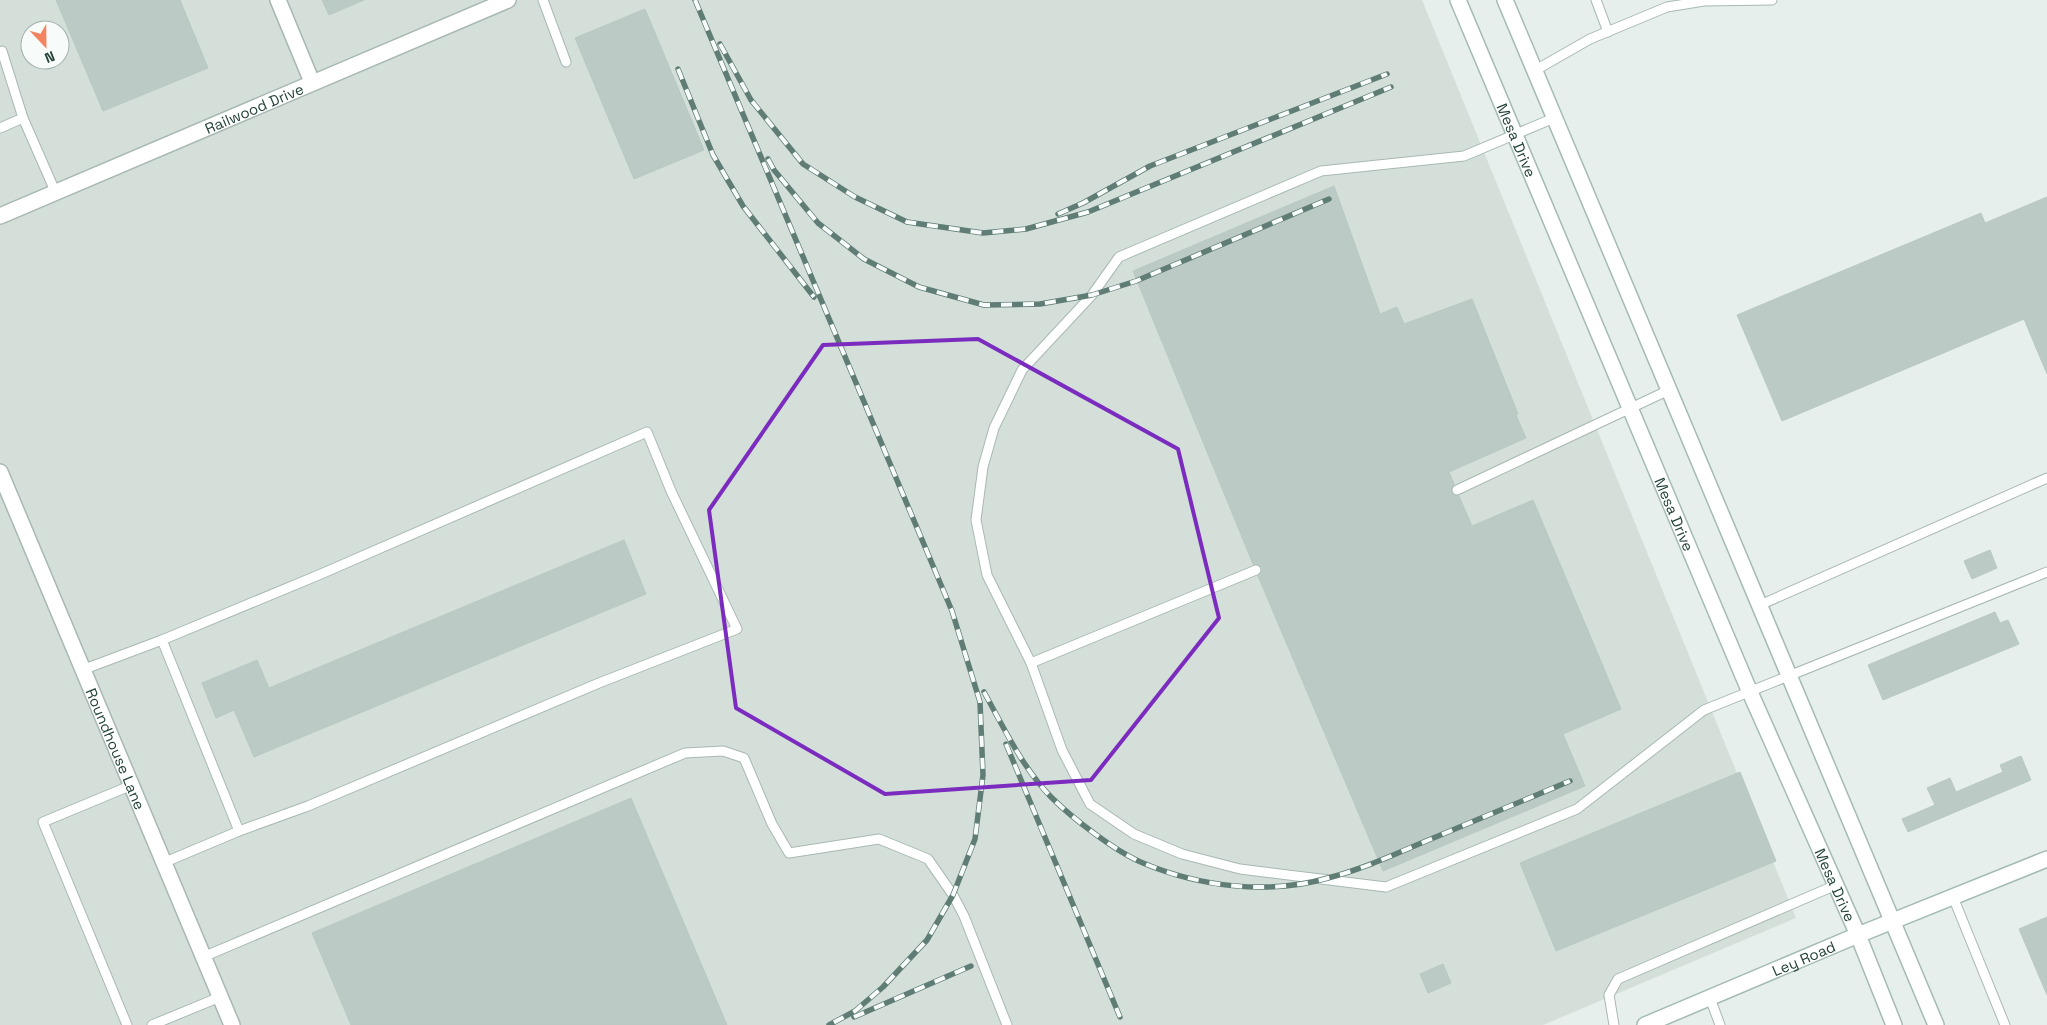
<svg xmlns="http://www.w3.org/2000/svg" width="2047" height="1025" font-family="'Space Grotesk',sans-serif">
	<rect width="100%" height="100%" fill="#e6efeb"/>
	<path fill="#d4dfda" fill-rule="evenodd" d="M0 0H1422L1796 918 1543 1025H0ZM30 30H60V60H30Z"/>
	<g fill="#bbcac4" stroke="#b8c9c2">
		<polygon points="56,0 180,0 208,68 103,111"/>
		<polygon points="322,0 364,0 329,15"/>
		<polygon points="645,9 704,150 634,179 575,38"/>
		<polygon points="1334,186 1380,314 1397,307 1404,324 1472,299 1518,414 1516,415 1526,438 1449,472 1454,484 1451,492 1459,496 1472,526 1533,500 1621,709 1563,734 1585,786 1383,871 1258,576 1262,571 1262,567 1253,564 1133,271"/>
		<polygon points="2047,197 2047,374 2024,319 1782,421 1737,315 1981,213 1985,223"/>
		<polygon points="624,540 646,594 254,757 234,710 216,718 202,683 257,660 269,688"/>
		<polygon points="1990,550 1997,568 1972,579 1964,561"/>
		<polygon points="1995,612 2000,623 2008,620 2019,644 1883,700 1868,665"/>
		<polygon points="2021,756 2031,780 1908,832 1902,819 1935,805 1927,788 1950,778 1956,792 2003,772 2000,765"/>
		<polygon points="1740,772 1776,861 1556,951 1520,863"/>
		<polygon points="631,798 727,1025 351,1025 312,933"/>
		<polygon points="2047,917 2047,995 2019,929"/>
		<polygon points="1443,964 1451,983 1428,993 1420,974"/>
	</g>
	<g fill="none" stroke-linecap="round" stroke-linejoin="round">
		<g stroke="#a8b8b2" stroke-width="11">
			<g id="lane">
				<polyline points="543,0 566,62"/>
				<polyline points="1596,0 1608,32"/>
				<polyline points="0,52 2,51 23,118 0,128"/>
				<polyline points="1534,71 1590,39 1667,7 1704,1 1772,0"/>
				<polyline points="23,118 55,191"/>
				<polyline points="1554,118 1464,156 1321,171 1119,257 1092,295 1022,370 994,428 983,467 976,520 987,575 1031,663 1062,750 1090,804 1134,834 1182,854 1240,869 1386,887 1577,809 1704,710 2047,572"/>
				<polyline points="1457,490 1669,390"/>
				<polyline points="1760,605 2047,478"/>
				<polyline points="162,640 321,574 647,432 671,491 737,629 599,683 308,806 239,831"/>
				<polyline points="1031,663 1256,570"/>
				<polyline points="82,670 162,640 239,831 163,863"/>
				<polyline points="1953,897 2005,1025"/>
				<polyline points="203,957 685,753 723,751 744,758 772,824 789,853 879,839 928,859 953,895 964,916 1007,1025"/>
				<polyline points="1710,998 1720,1025"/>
				<polyline points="127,1025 43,822 132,785"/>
				<polyline points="152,1025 220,997"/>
				<polyline points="1614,1025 1609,995 1618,979 1836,885"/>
			</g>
		</g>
		<g stroke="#a8b8b2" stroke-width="18">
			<g id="street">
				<polyline points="278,0 312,82"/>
				<path id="s1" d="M0 216 508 0"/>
				<path id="s2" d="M0 472 232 1025"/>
			</g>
		</g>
		<g stroke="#a4bbb3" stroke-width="18">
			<g id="secondary">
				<path id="s3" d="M1458 0 1749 690 1858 935 1894 1025"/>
				<polyline points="1505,0 1936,1025"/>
				<path id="s4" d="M1645 1025 1858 935 2047 859"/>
			</g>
		</g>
		<use href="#lane" stroke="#fff" stroke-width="9"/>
		<use href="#street" stroke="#fff" stroke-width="15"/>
		<use href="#secondary" stroke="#fff" stroke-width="15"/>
		<g stroke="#5f7d75" stroke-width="5.5">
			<g id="rail">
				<polyline points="695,0 952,611 980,702 983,775 975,839 953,895 927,940 883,987 855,1011 829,1025"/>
				<polyline points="720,44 751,100 803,164 855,197 907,222 983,233 1026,229 1088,212 1391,87"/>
				<polyline points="678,69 713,155 743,206 814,297"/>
				<polyline points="768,159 774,170 818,223 864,259 919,287 984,305 1040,304 1092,295 1136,281 1329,199"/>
				<polyline points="1058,214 1083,203 1150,166 1387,74"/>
				<path d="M984 692C1004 728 1022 767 1051 797 1072 818 1116 852 1143 863 1200 887 1269 895 1328 878 1364 869 1397 853 1431 839 1477 820 1524 800 1570 781"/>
				<polyline points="1006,744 1120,1017"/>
				<polyline points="854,1017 971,966"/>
			</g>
		</g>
		<use href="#rail" stroke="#f7fbf9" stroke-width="4" stroke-dasharray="11" stroke-linecap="butt"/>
	</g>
	<path fill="none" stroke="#7b2cbf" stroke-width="4" stroke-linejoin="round" d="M978 339 1178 449 1219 618 1091 780 885 794 736 708 709 510 823 345Z"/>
	<g text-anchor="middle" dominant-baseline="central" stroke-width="5" stroke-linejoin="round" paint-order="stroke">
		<g font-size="15" fill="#24423a" stroke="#f7fbf9">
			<text stroke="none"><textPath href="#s1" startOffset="276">Railwood Drive</textPath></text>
			<text stroke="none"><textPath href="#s3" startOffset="152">Mesa Drive</textPath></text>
			<text stroke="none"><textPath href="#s3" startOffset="558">Mesa Drive</textPath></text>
			<text stroke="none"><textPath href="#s2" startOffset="300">Roundhouse Lane</textPath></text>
			<text stroke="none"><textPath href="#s3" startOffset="962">Mesa Drive</textPath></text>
			<text stroke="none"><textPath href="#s4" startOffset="172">Ley Road</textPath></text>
		</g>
	</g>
	<g transform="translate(45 45) rotate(158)"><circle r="24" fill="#f7fbf9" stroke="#a3b1ad"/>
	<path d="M0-4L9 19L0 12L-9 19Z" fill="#f4845f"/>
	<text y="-8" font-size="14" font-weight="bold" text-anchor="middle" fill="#24423a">N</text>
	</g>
</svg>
